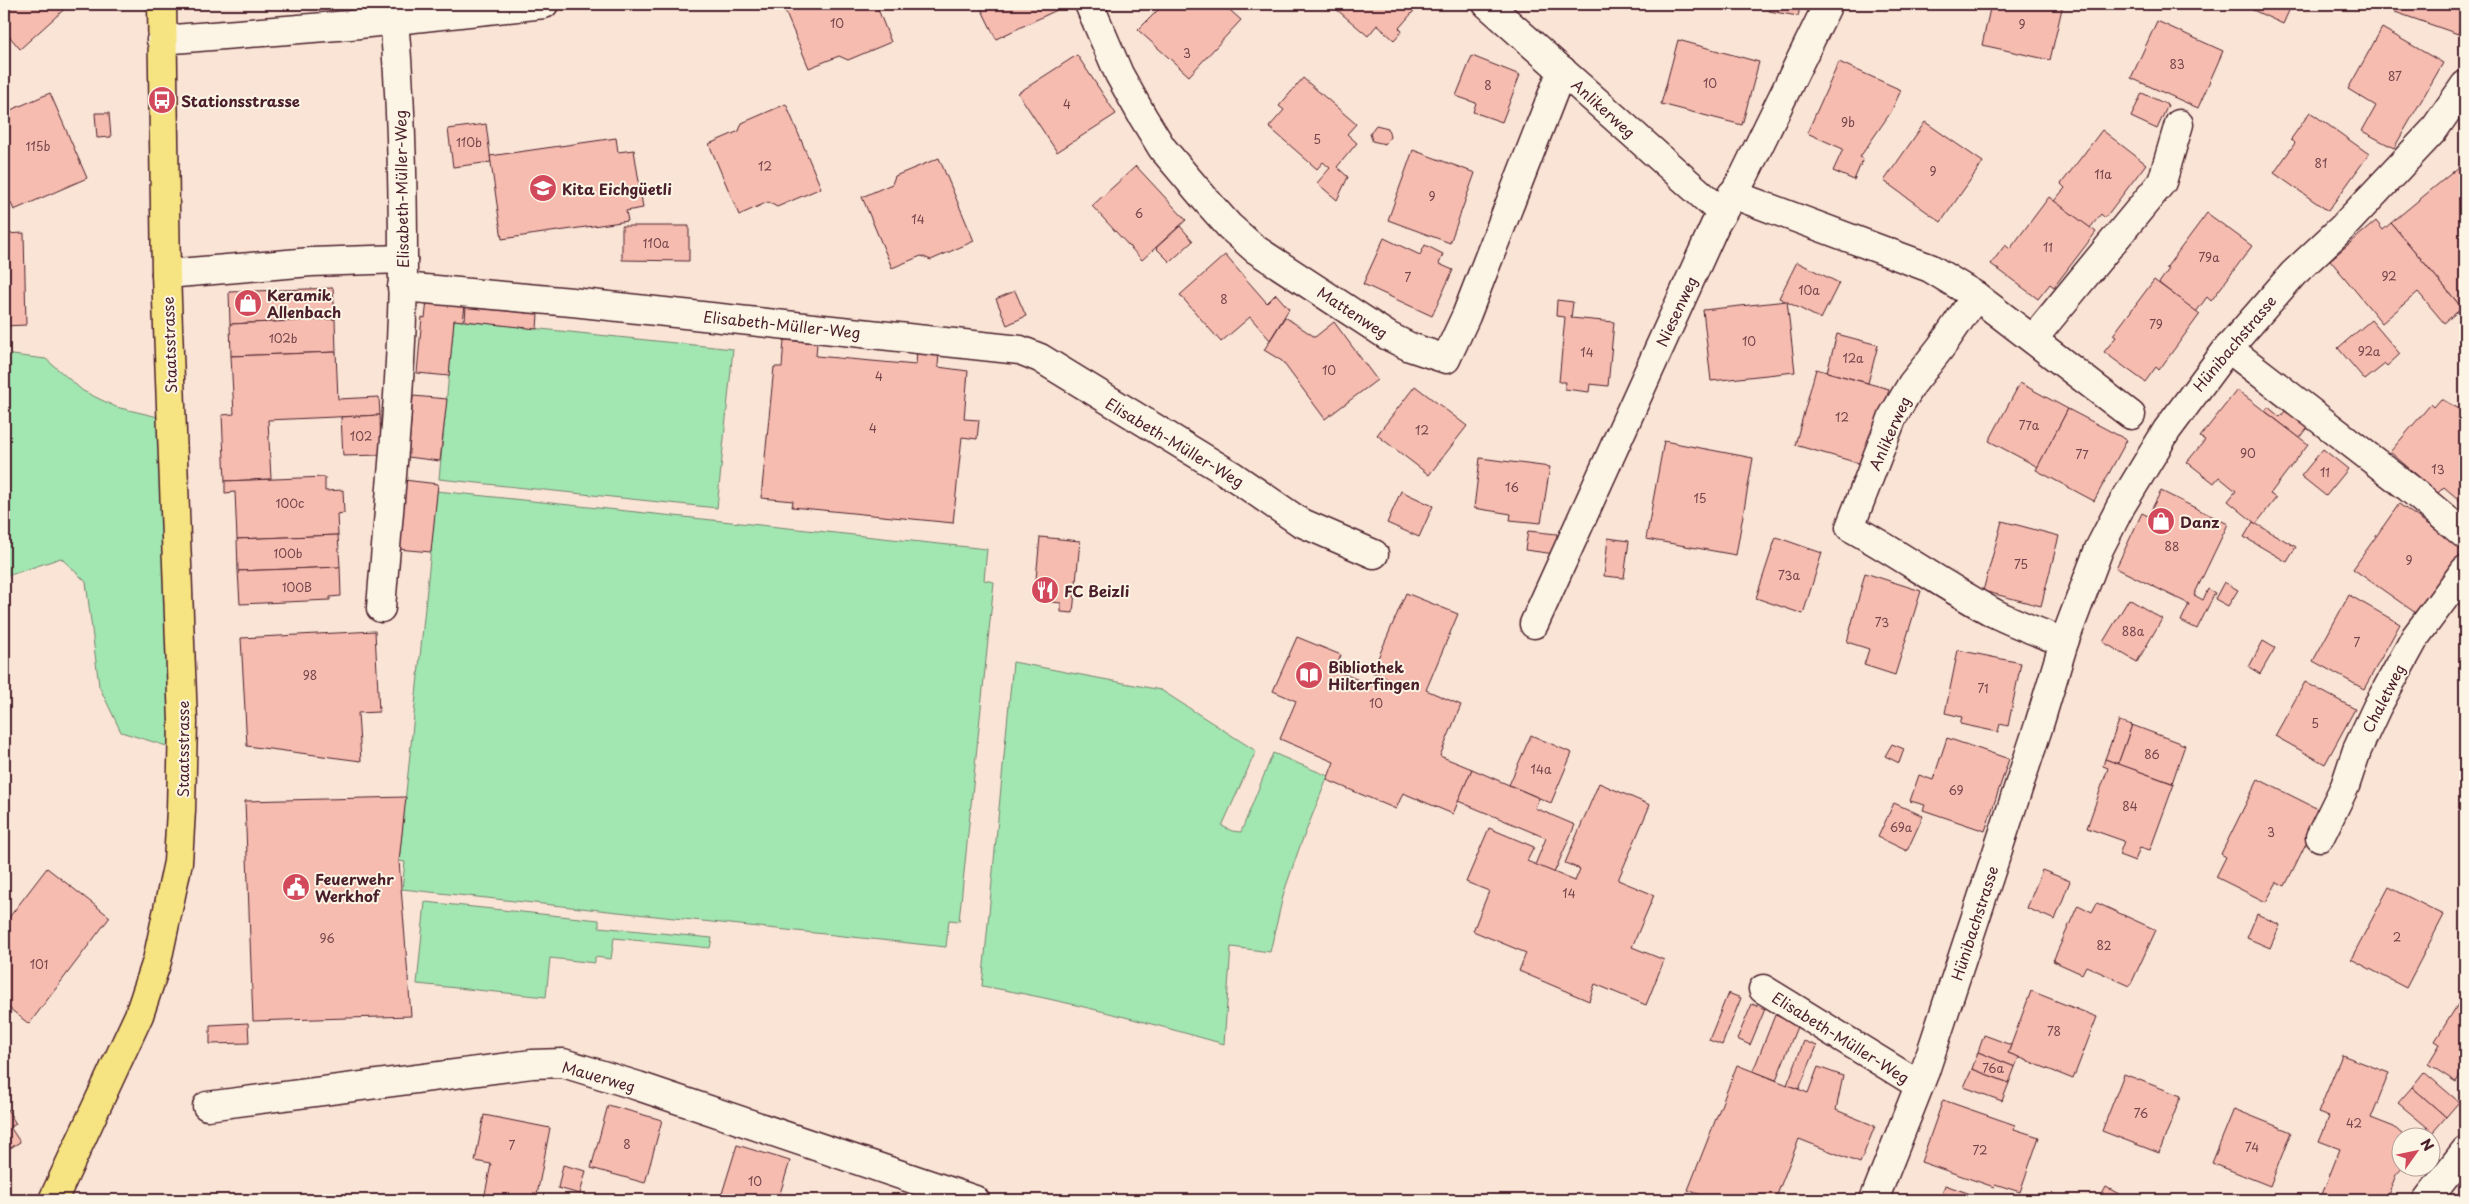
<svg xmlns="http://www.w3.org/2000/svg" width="2469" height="1204" font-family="'Playpen Sans',sans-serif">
	<rect width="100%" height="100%" fill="#fae4d5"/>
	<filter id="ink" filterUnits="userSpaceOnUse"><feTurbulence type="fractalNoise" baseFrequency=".02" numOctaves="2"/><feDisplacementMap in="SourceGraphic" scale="10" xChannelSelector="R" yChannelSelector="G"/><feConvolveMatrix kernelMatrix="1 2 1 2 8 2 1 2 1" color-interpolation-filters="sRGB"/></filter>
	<g filter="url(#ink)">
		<g fill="#a2e6b1" stroke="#76826e">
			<polygon points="454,320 733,349 717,508 439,479"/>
			<polygon points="4,354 46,359 83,391 116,407 171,420 183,751 121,732 99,686 86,582 61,558 4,577"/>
			<polygon points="437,491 987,549 984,580 994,582 959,921 949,920 946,947 402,889 405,862 399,861"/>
			<path d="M1013 662 1161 690 1256 751 1222 826 1232 831 1241 832 1273 753 1328 776 1300 846 1284 892 1270 952 1231 947 1224 1044C1143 1021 1064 1000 982 986Z"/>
			<polygon points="425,902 599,920 599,927 712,938 710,948 614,938 611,959 595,957 595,963 550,958 546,997 417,984"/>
		</g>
		<g fill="#f6bcb0" stroke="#4a1f2b">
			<polygon points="4,4 70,4 20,49 4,30"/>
			<polygon points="782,4 876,4 891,42 848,60 839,56 809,68"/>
			<polygon points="979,4 1060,4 1061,8 996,39"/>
			<polygon points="1164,4 1223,4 1241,20 1189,76 1138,30"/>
			<polygon points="1330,4 1418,4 1419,5 1399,28 1402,31 1394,40 1377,25 1368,36"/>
			<polygon points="1771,4 1801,4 1798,16 1769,11"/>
			<polygon points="1991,4 2063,4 2050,60 1982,45"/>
			<polygon points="2240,4 2292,4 2283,24"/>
			<polygon points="2398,4 2465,4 2465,13 2458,34 2395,12"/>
			<polygon points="2157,21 2223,51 2198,108 2131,78"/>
			<polygon points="2382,28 2443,63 2394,148 2362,131 2376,106 2348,89"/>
			<polygon points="1678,40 1759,62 1742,125 1661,104"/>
			<polygon points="1077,55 1116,114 1057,152 1018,93"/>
			<polygon points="1472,56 1520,75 1502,122 1473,112 1476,103 1456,96"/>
			<polygon points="1839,62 1901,90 1891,112 1860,157 1863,159 1854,180 1833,171 1843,149 1807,133"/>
			<polygon points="1303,78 1356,124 1347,134 1357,143 1337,167 1348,177 1337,200 1317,183 1330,168 1323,162 1317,169 1269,127 1284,110 1279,106"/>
			<polygon points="50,93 87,178 14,210 4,187 4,113"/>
			<polygon points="2142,93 2168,105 2157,129 2131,117"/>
			<polygon points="786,104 821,188 777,207 768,202 739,215 709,144 739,131 742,123"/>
			<polygon points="2310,112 2369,154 2328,211 2274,173 2295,143 2291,139"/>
			<polygon points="95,113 109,113 111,137 97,138"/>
			<polygon points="1925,122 1983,162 1941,222 1884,181"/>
			<polygon points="486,124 491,162 453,167 448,129"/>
			<polygon points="1376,125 1388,128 1390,137 1385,144 1372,141 1370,133"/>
			<polygon points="2102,130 2146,164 2105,218 2101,214 2090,228 2054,201 2065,188 2061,184"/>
			<polygon points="616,138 618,152 634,150 643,208 626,211 628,221 502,239 490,156"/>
			<polygon points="1413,150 1475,173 1450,243 1388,220"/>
			<polygon points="939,158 974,241 931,260 921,256 892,268 862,197 892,184 895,176"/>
			<polygon points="2465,162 2465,306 2462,308 2391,223"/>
			<polygon points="1136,166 1186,220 1142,260 1092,206"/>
			<polygon points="2049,197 2096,232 2054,287 2050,284 2038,299 1991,264 2005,245 2010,249"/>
			<polygon points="2207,213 2252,246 2211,301 2207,297 2196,312 2159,283 2169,269 2166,268"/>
			<polygon points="2376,221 2383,230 2391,223 2462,308 2444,323 2418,292 2382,323 2330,260"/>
			<polygon points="622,226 689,226 689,261 622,260"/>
			<polygon points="1180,226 1193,241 1170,262 1156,248"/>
			<polygon points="24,233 26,325 4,326 4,234"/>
			<polygon points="1384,238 1420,255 1425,245 1443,254 1439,264 1453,270 1432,316 1363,284"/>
			<polygon points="1225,255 1267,303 1276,294 1289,309 1270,340 1250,317 1221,342 1180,295"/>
			<polygon points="1797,262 1839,283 1821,319 1779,298"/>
			<polygon points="2154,280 2200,314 2159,370 2156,367 2145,382 2104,352 2116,337 2113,335"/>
			<polygon points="333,288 335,319 230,324 229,292"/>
			<polygon points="1015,291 1026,316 1007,325 996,299"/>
			<polygon points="1557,300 1573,302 1571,318 1614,322 1608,386 1590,384 1589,392 1565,389 1566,382 1559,382 1565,317 1556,316"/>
			<polygon points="427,301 465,305 463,321 454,320 449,376 417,373 422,317 425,318"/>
			<polygon points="1787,301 1795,372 1711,381 1703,310"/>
			<polygon points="466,307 538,314 537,329 465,321"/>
			<polygon points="1285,317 1315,337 1334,322 1377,380 1325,419 1282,361 1264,350"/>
			<polygon points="335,319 336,352 231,356 230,324"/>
			<polygon points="2371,320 2400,354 2387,366 2385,364 2365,380 2338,348"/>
			<polygon points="1837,334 1878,345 1868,383 1827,372"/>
			<polygon points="784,340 817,343 816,356 916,365 917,350 939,352 938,367 968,371 964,419 979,420 977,439 962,437 953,523 792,507 793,501 761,498 774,367 782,367"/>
			<polygon points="336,352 338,399 379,397 380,415 268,420 271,479 225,481 222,415 234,414 231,356"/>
			<polygon points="1816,369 1889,389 1869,466 1795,445"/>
			<polygon points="2020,383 2068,409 2038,467 1989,441"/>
			<polygon points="1415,386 1467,426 1429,475 1377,435"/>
			<polygon points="2237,390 2308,444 2270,494 2276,498 2256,524 2228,501 2236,491 2219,477 2214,483 2187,462 2205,440 2200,437"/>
			<polygon points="413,396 447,399 440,461 408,457"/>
			<polygon points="2441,399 2465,412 2465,505 2444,487 2438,493 2390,452 2431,404 2434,407"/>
			<polygon points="2268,407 2280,417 2288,408 2310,425 2300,438 2265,411"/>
			<polygon points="2068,409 2127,440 2094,501 2036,470"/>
			<polygon points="380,415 381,455 343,456 341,417"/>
			<polygon points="1664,441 1753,458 1736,555 1646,539"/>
			<polygon points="2323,449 2348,469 2326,496 2301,476"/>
			<polygon points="1480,458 1550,467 1541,523 1510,520 1511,514 1474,508"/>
			<polygon points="325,477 325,491 343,490 344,513 337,514 338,535 237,539 235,492 225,493 225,481"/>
			<polygon points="404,480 438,484 431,552 397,549"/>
			<polygon points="1401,491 1433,506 1419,537 1387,523"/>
			<polygon points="2161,491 2228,524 2194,595 2203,600 2208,589 2215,593 2197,629 2181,621 2189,604 2116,568 2142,513 2148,516"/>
			<polygon points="2399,504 2465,550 2420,616 2353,569"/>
			<polygon points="2002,521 2059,536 2041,606 1983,591"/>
			<polygon points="2253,522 2296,547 2287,562 2244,537"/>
			<polygon points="1528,531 1557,534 1555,554 1525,550"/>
			<polygon points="338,535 340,567 238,571 237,539"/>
			<polygon points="1040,537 1080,541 1073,613 1061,612 1061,603 1034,600"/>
			<polygon points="1776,537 1822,553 1803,614 1756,598"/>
			<polygon points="1608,538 1629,541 1624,578 1604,576"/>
			<polygon points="340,567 341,596 330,597 330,600 240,604 238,571"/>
			<polygon points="1865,573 1921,591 1895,675 1864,665 1869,649 1847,642"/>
			<polygon points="2224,582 2238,590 2228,606 2215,599"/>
			<polygon points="1406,593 1458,614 1426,690 1461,705 1440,756 1472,769 1453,814 1403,793 1396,809 1327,780 1334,762 1280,739 1296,701 1273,691 1297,637 1341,655 1335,670 1382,690 1387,678 1372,672"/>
			<polygon points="2349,595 2400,624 2364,689 2313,661"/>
			<polygon points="2129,599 2162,619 2137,662 2103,642"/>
			<polygon points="375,631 379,712 358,713 361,761 247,746 241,638"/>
			<polygon points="2263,641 2275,648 2260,674 2249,667"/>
			<polygon points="1958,650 2021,663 2008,726 2000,724 1998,732 1960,724 1962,717 1945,713"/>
			<polygon points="2305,682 2355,709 2325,764 2275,736"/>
			<polygon points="2119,721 2132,725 2118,764 2105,759"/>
			<polygon points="2132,725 2185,745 2172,783 2118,764"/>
			<polygon points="1531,735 1572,753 1551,803 1509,785"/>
			<polygon points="1947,738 2009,759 1985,831 1923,810 1925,805 1910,801 1919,775 1933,780"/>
			<polygon points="1892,744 1904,749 1899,763 1885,756"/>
			<polygon points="2105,759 2174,784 2150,850 2140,847 2135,861 2119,855 2124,841 2087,828 2108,768 2103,766"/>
			<polygon points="1472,769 1539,798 1535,808 1575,825 1554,873 1535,865 1546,838 1458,801"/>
			<polygon points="2258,779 2322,811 2285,886 2277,882 2266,902 2216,877 2226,857 2221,854"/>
			<polygon points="1599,783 1650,805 1618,880 1654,895 1632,947 1664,960 1646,1005 1595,984 1589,1001 1519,971 1526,953 1473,931 1489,891 1466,882 1489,828 1534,847 1527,861 1575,881 1580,869 1565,863"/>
			<polygon points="406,797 399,861 411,1016 253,1021 245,801"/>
			<polygon points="1894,803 1923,816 1907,851 1878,837"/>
			<polygon points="47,868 110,917 29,1024 4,1004 4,924"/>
			<polygon points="2042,870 2070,881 2055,920 2027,908"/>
			<polygon points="2389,887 2444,915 2406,988 2351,959"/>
			<polygon points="2097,903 2156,930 2130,986 2086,966 2082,974 2053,961 2078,905 2092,912"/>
			<polygon points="2257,914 2280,925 2270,948 2247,938"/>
			<polygon points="2031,991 2097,1017 2073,1079 2008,1053"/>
			<polygon points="1728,993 1741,998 1722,1045 1709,1040"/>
			<polygon points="2465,993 2465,1067 2456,1082 2428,1064 2440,1044 2435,1041"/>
			<polygon points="1752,1004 1765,1009 1750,1045 1737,1039"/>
			<polygon points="1775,1015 1798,1024 1776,1080 1753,1071"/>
			<polygon points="248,1023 249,1043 210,1044 210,1025"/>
			<polygon points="1984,1035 2011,1045 2008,1053 2019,1057 2015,1067 1978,1052"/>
			<polygon points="1804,1041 1817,1046 1799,1089 1787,1085"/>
			<polygon points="1978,1052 2015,1067 2009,1083 1972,1069"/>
			<polygon points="2342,1055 2389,1073 2371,1118 2394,1127 2404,1136 2402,1136 2402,1166 2404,1166 2396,1175 2386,1200 2328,1200 2321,1197 2340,1149 2319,1141 2329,1117 2318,1113"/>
			<polygon points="1737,1065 1808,1093 1818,1067 1843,1076 1836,1110 1875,1126 1860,1163 1799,1139 1775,1200 1714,1200 1688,1190"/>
			<polygon points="1972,1069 2009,1083 2002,1101 1964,1087"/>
			<polygon points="2424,1072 2459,1102 2446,1117 2412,1087"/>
			<polygon points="2124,1074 2181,1096 2159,1153 2102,1131"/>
			<polygon points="2412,1087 2446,1117 2433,1132 2398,1103"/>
			<polygon points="1943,1100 2015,1125 2014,1129 2039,1137 2020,1192 1995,1184 1994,1187 1921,1162"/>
			<polygon points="608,1105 662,1120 645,1183 591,1168"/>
			<polygon points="7,1109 16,1124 10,1127 20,1142 4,1152 4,1112"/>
			<polygon points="2234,1109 2291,1132 2270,1186 2212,1163"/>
			<polygon points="484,1115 550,1128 536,1200 484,1199 491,1164 475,1161"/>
			<polygon points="737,1145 790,1161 778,1200 720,1200"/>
			<polygon points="563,1165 586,1171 580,1194 558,1188"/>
			<polygon points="1945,1185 1976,1196 1975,1200 1940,1200"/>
			<polygon points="2106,1187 2128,1199 2128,1200 2099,1200"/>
		</g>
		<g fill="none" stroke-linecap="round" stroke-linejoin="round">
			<g stroke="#4a1f2b" stroke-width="31">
				<g id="minor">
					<polyline points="1089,4 1119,74 1143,117 1162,148 1205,199 1229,226 1255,249 1388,336 1410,347 1446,359 1466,316 1562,70"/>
					<polyline points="1487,4 1721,212"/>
					<polyline points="161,40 350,25 544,4"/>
					<polyline points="1732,194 1930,268 1976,296 2131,415"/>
					<polyline points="166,274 311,262 403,259"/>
					<polyline points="402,287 572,302 1020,350 1040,358 1233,476 1300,522 1374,554"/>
					<path d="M1976 296 1941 347 1912 384 1893 416 1850 527C1899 554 1944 586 1994 613 2016 624 2040 633 2064 642"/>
					<polyline points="2033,339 2162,182 2179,124"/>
					<polyline points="2228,348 2409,488 2465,535"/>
					<path d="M381 608C390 492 403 374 403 258 403 178 401 99 394 20"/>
					<polyline points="1534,624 1715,225 1745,174 1828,4"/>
					<polyline points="2320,837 2345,786 2357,750 2377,707 2416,636 2465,570"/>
					<polyline points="1763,989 1919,1085"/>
					<polyline points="207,1106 532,1064 563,1063 638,1086 975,1200"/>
					<polyline points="1874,1200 1925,1071 2038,728 2064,642 2099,549 2121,506 2167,430 2225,352 2293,274 2342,228 2433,131 2465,85"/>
					<polyline points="2427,1200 2465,1151"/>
				</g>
			</g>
			<g stroke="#4a1f2b" stroke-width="31">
				<polyline id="major" points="53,1200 139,1015 157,961 178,862 181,810 183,722 166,274 162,4"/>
			</g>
			<use href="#minor" stroke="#fcf5e5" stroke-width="28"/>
			<use href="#major" stroke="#f6e381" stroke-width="28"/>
		</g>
	</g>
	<defs>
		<g id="bus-disc" transform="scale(1.4375)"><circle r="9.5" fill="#d1495b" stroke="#fcf5e5"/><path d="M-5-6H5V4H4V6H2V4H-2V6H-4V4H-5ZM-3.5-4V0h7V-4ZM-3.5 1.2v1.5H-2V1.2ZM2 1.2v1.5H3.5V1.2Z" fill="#fff"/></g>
		<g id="school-disc" transform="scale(1.4375)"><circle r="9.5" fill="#d1495b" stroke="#fcf5e5"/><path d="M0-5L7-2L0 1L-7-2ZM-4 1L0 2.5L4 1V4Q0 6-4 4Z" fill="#fff"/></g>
		<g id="shop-disc" transform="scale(1.4375)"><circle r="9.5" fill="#d1495b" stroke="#fcf5e5"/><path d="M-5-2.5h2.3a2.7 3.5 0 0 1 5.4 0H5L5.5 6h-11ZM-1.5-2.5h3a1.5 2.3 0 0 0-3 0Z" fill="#fff"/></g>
		<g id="restaurant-disc" transform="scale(1.4375)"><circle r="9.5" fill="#d1495b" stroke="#fcf5e5"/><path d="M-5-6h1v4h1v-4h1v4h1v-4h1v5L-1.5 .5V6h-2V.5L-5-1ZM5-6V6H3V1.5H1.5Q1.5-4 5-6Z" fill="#fff"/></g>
		<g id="library-disc" transform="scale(1.4375)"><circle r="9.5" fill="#d1495b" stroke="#fcf5e5"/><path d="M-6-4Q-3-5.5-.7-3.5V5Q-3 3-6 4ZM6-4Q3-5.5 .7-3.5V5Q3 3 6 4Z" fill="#fff"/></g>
		<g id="civic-disc" transform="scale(1.4375)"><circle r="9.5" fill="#d1495b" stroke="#fcf5e5"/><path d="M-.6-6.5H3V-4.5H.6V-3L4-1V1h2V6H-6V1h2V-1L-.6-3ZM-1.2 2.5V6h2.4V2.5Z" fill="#fff"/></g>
	</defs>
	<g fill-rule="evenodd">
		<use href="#bus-disc" x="162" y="100"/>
		<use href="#school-disc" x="543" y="188"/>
		<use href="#shop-disc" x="248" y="303"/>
		<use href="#shop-disc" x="2161" y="521"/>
		<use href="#restaurant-disc" x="1045" y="590"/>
		<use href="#library-disc" x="1309" y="675"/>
		<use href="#civic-disc" x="296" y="887"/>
	</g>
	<g text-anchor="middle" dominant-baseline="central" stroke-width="4" stroke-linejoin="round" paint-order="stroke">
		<g font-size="12" fill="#75464c">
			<text x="837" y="23">10</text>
			<text x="2022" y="24">9</text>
			<text x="1187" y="53">3</text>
			<text x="2177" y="64">83</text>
			<text x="2395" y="76">87</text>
			<text x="1710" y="83">10</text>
			<text x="1488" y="85">8</text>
			<text x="1067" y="104">4</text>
			<text x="1848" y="122">9b</text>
			<text x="1317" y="139">5</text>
			<text x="469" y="142">110b</text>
			<text x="38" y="146">115b</text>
			<text x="2321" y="163">81</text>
			<text x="765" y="166">12</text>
			<text x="1933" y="171">9</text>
			<text x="2103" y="174">11a</text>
			<text x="1432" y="196">9</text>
			<text x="1139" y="213">6</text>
			<text x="918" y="219">14</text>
			<text x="656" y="243">110a</text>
			<text x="2048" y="247">11</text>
			<text x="2209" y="257">79a</text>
			<text x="2389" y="276">92</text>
			<text x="1408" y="277">7</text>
			<text x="1809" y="290">10a</text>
			<text x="1224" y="299">8</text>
			<text x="2156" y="324">79</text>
			<text x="283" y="338">102b</text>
			<text x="1749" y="341">10</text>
			<text x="2369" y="351">92a</text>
			<text x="1587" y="352">14</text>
			<text x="1853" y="358">12a</text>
			<text x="1329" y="370">10</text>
			<text x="879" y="376">4</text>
			<text x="1842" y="417">12</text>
			<text x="2029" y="425">77a</text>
			<text x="873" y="428">4</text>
			<text x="1422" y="430">12</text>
			<text x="361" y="436">102</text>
			<text x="2248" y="453">90</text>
			<text x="2082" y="454">77</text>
			<text x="2438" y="469">13</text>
			<text x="2325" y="472">11</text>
			<text x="1512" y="487">16</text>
			<text x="1700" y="498">15</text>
			<text x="290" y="503">100c</text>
			<text x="2172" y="546">88</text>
			<text x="288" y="553">100b</text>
			<text x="2409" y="560">9</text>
			<text x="2021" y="564">75</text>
			<text x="1789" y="575">73a</text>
			<text x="297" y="587">100B</text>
			<text x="1882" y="622">73</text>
			<text x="2133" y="631">88a</text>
			<text x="2357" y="642">7</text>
			<text x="310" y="675">98</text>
			<text x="1983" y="688">71</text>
			<text x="1376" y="703">10</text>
			<text x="2315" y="723">5</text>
			<text x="2152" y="754">86</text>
			<text x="1541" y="769">14a</text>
			<text x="1956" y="790">69</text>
			<text x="2130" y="806">84</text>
			<text x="1901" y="827">69a</text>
			<text x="2271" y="832">3</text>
			<text x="1569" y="893">14</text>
			<text x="2397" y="937">2</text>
			<text x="327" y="938">96</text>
			<text x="2104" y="945">82</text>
			<text x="39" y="964">101</text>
			<text x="2054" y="1031">78</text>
			<text x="1993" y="1068">76a</text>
			<text x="2141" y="1113">76</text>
			<text x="2354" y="1123">42</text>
			<text x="627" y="1144">8</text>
			<text x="512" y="1145">7</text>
			<text x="2252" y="1147">74</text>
			<text x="1980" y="1150">72</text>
			<text x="755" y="1181">10</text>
		</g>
		<g font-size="15" font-weight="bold" fill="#4a1f2b" stroke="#fcf5e5" text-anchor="start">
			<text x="181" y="100">Stationsstrasse</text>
			<text x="562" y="188">Kita Eichgüetli</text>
			<text x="267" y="294">Keramik<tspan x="267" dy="17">Allenbach</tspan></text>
			<text x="2180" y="521">Danz</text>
			<text x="1064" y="590">FC Beizli</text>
			<text x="1328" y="666">Bibliothek<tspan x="1328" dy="17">Hilterfingen</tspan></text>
			<text x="315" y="878">Feuerwehr<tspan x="315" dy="17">Werkhof</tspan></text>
		</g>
		<g font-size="15" fill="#4a1f2b" stroke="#fcf5e5">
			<text transform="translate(1604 108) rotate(42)">Anlikerweg</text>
			<text transform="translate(401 189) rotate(-91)">Elisabeth-Müller-Weg</text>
			<text transform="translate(1676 311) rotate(-65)">Niesenweg</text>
			<text transform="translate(1353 312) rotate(33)">Mattenweg</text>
			<text transform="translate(782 324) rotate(6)">Elisabeth-Müller-Weg</text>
			<text transform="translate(2234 343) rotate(-50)">Hünibachstrasse</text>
			<text transform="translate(169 345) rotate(-92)">Staatsstrasse</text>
			<text transform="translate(1889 433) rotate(-66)">Anlikerweg</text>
			<text transform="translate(1175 442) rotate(31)">Elisabeth-Müller-Weg</text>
			<text transform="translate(2383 698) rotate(-63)">Chaletweg</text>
			<text transform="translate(182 749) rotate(-90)">Staatsstrasse</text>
			<text transform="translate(1974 923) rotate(-72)">Hünibachstrasse</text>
			<text transform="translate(1841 1037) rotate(32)">Elisabeth-Müller-Weg</text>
			<text transform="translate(599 1076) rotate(16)">Mauerweg</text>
		</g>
	</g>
	<rect width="2469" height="1204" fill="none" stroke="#fcf5e5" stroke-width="20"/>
	<rect x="10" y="10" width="2449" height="1184" fill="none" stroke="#4a1f2b" stroke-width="2" filter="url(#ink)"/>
	<g transform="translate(2416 1152) rotate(57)"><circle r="24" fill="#fcf5e5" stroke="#b59f9b"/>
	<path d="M0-4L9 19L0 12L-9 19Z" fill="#d1495b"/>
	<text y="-8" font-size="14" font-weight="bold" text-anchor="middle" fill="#4a1f2b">N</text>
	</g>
</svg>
